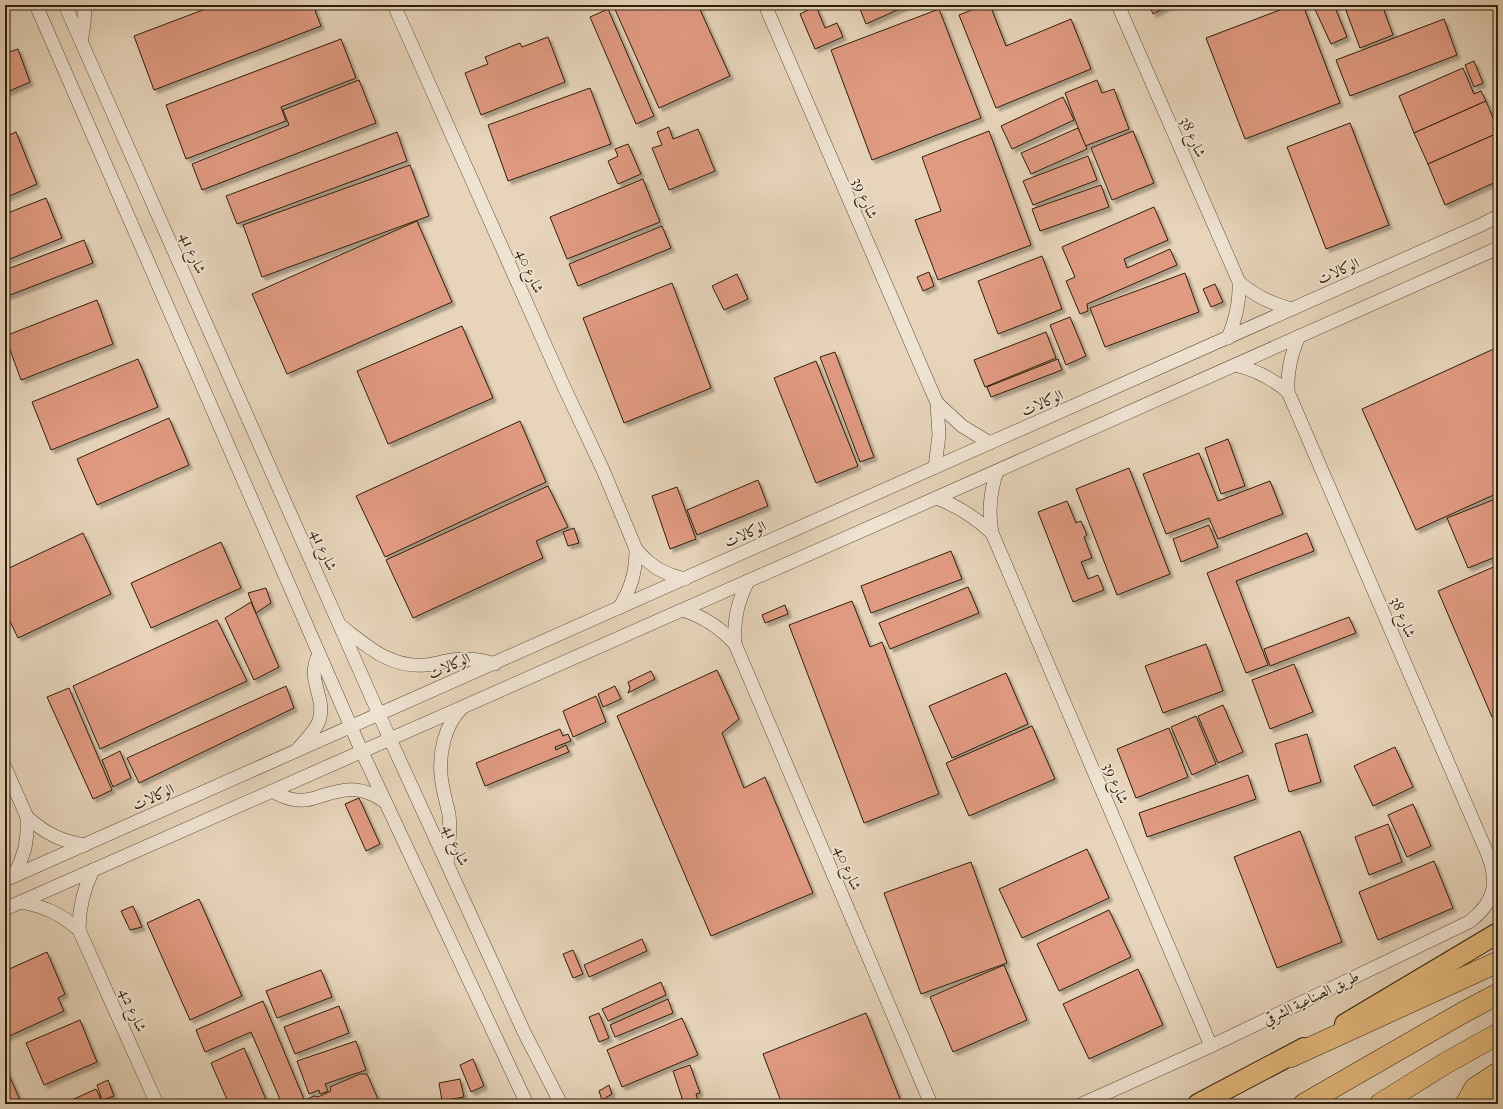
<svg xmlns="http://www.w3.org/2000/svg" width="1503" height="1109" font-family="'IM FELL French Canon',Amiri,serif">
	<defs>
		<filter id="shadow"><feDropShadow dx="3.5" dy="3.5" stdDeviation="1" flood-color="#0004"/></filter>
	</defs>
	<rect width="100%" height="100%" fill="#e7d4ba"/>
	<filter id="stains"><feTurbulence type="fractalNoise" baseFrequency=".005" numOctaves="4"/><feColorMatrix values="0 0 0 0 .2 0 0 0 0 .09 0 0 0 0 .02 0 0 0 .5 -.17"/></filter>
	<radialGradient id="worn" r=".72"><stop offset=".6" stop-color="#630" stop-opacity="0"/><stop offset="1" stop-color="#630" stop-opacity=".3"/></radialGradient>
	<g fill="#e09a82" stroke="#2e1f0a" filter="url(#shadow)">
		<polygon points="216,5 313,5 321,26 154,90 134,36"/>
		<polygon points="613,5 698,5 730,76 659,108"/>
		<polygon points="870,5 904,5 904,7 866,24 860,9"/>
		<polygon points="984,5 990,5 1006,46 1071,19 1091,69 996,108 959,15"/>
		<polygon points="1149,5 1170,5 1153,14"/>
		<polygon points="1293,5 1303,5 1340,103 1245,139 1206,38"/>
		<polygon points="1313,5 1334,5 1347,37 1331,44"/>
		<polygon points="1344,5 1382,5 1393,35 1360,48"/>
		<polygon points="816,6 825,28 837,23 843,37 815,49 800,14"/>
		<polygon points="608,9 654,116 636,124 590,17"/>
		<polygon points="939,9 981,118 872,160 831,50"/>
		<polygon points="1444,19 1457,55 1350,96 1336,60"/>
		<polygon points="548,37 565,82 481,115 465,73 488,64 485,57 520,43 522,47"/>
		<polygon points="341,39 356,78 281,107 286,121 186,159 166,105"/>
		<polygon points="18,49 30,82 5,93 5,51 6,53"/>
		<polygon points="1474,61 1483,83 1474,87 1465,65"/>
		<polygon points="1463,68 1474,94 1481,91 1486,101 1414,133 1399,96"/>
		<polygon points="359,80 376,123 202,190 192,164 289,125 283,110"/>
		<polygon points="1097,80 1102,93 1114,89 1129,129 1085,146 1065,93"/>
		<polygon points="590,88 611,144 508,181 488,125"/>
		<polygon points="1063,97 1074,120 1012,149 1001,126"/>
		<polygon points="1486,101 1498,130 1498,133 1428,164 1414,133"/>
		<polygon points="1350,123 1389,225 1326,249 1287,147"/>
		<polygon points="669,127 673,139 698,129 715,171 669,190 652,148 662,145 657,132"/>
		<polygon points="1078,128 1087,149 1031,174 1021,153"/>
		<polygon points="989,131 1031,245 938,280 915,220 941,211 922,157"/>
		<polygon points="1133,131 1154,183 1112,200 1091,148"/>
		<polygon points="16,132 37,184 5,198 5,137"/>
		<polygon points="397,132 407,161 237,224 226,196"/>
		<polygon points="1498,133 1498,181 1445,205 1428,164"/>
		<polygon points="628,144 641,174 618,184 608,161 618,156 615,149"/>
		<polygon points="1088,156 1097,180 1033,205 1023,181"/>
		<polygon points="410,165 429,216 262,277 243,225"/>
		<polygon points="643,179 660,222 567,259 550,217"/>
		<polygon points="1101,185 1109,207 1040,231 1032,209"/>
		<polygon points="46,198 62,238 5,261 5,214"/>
		<polygon points="1154,207 1168,240 1124,259 1127,268 1170,249 1177,265 1087,304 1088,311 1080,314 1066,281 1075,277 1062,247"/>
		<polygon points="417,221 452,302 287,374 252,294"/>
		<polygon points="662,226 671,248 578,286 569,264"/>
		<polygon points="84,240 93,263 5,297 5,270"/>
		<polygon points="1042,256 1062,309 998,334 978,281"/>
		<polygon points="929,272 934,286 923,291 917,277"/>
		<polygon points="1185,273 1199,312 1105,347 1090,308"/>
		<polygon points="737,274 748,299 724,310 712,286"/>
		<polygon points="672,283 711,388 624,423 583,318"/>
		<polygon points="1215,284 1223,302 1211,307 1203,289"/>
		<polygon points="97,300 113,344 21,380 5,336"/>
		<polygon points="1070,317 1086,356 1066,365 1050,325"/>
		<polygon points="462,326 493,398 388,444 357,371"/>
		<polygon points="1046,332 1056,358 985,387 974,360"/>
		<polygon points="1498,347 1498,493 1416,530 1362,409"/>
		<polygon points="835,352 874,457 860,462 820,357"/>
		<polygon points="138,359 158,407 51,450 32,402"/>
		<polygon points="1058,359 1062,370 991,397 987,387"/>
		<polygon points="816,361 858,466 816,483 774,378"/>
		<polygon points="169,418 189,465 97,505 77,459"/>
		<polygon points="520,421 546,482 385,557 356,496"/>
		<polygon points="1228,439 1245,486 1221,494 1205,448"/>
		<polygon points="1199,453 1218,501 1270,481 1283,514 1218,539 1209,518 1166,534 1143,474"/>
		<polygon points="1129,468 1170,574 1117,595 1076,489"/>
		<polygon points="758,480 768,506 697,535 687,510"/>
		<polygon points="548,486 568,527 536,541 543,558 413,618 386,560"/>
		<polygon points="677,487 696,539 670,549 652,496"/>
		<polygon points="1498,498 1498,556 1468,568 1447,518"/>
		<polygon points="1067,501 1076,523 1081,521 1087,535 1084,537 1092,558 1081,562 1088,579 1098,575 1104,590 1073,602 1038,512"/>
		<polygon points="1209,525 1218,547 1181,562 1173,539"/>
		<polygon points="574,528 579,543 568,546 563,532"/>
		<polygon points="83,533 111,594 18,638 5,611 5,570"/>
		<polygon points="1307,533 1314,551 1236,581 1268,665 1246,673 1207,573"/>
		<polygon points="221,542 241,588 151,628 131,583"/>
		<polygon points="951,551 962,579 871,613 861,586"/>
		<polygon points="1498,565 1498,714 1492,717 1438,591"/>
		<polygon points="968,587 979,613 890,649 879,623"/>
		<polygon points="266,588 271,603 256,613 248,593"/>
		<polygon points="852,601 870,647 882,642 939,794 864,823 789,625"/>
		<polygon points="251,602 279,667 254,680 225,618"/>
		<polygon points="785,605 788,614 765,623 762,615"/>
		<polygon points="1349,617 1356,633 1270,666 1264,649"/>
		<polygon points="217,620 247,681 100,749 73,686"/>
		<polygon points="1206,644 1223,691 1163,713 1145,666"/>
		<polygon points="1294,664 1313,712 1270,729 1252,680"/>
		<polygon points="717,670 739,719 722,733 744,788 765,777 813,893 711,936 617,716"/>
		<polygon points="651,671 655,679 628,693 630,688 628,682"/>
		<polygon points="1006,673 1028,724 952,758 929,706"/>
		<polygon points="286,686 294,708 139,783 127,758"/>
		<polygon points="615,686 621,699 603,707 598,694"/>
		<polygon points="69,688 112,790 93,799 47,697"/>
		<polygon points="596,696 606,722 573,737 563,711"/>
		<polygon points="1223,705 1243,752 1218,763 1198,716"/>
		<polygon points="1196,716 1216,764 1192,775 1171,727"/>
		<polygon points="1032,726 1055,779 969,816 946,763"/>
		<polygon points="1169,728 1188,777 1136,798 1117,749"/>
		<polygon points="560,729 563,736 568,734 571,741 555,747 556,750 566,745 569,752 485,786 476,763"/>
		<polygon points="1307,734 1321,782 1289,792 1275,744"/>
		<polygon points="1395,747 1413,787 1373,806 1354,766"/>
		<polygon points="120,751 131,778 113,787 102,760"/>
		<polygon points="1248,775 1256,799 1147,837 1139,813"/>
		<polygon points="359,798 380,844 366,851 345,804"/>
		<polygon points="1413,804 1431,846 1407,857 1388,815"/>
		<polygon points="1388,824 1402,862 1369,875 1355,837"/>
		<polygon points="1300,831 1342,942 1277,968 1234,857"/>
		<polygon points="1087,849 1109,898 1022,938 999,889"/>
		<polygon points="1434,861 1453,908 1378,940 1359,892"/>
		<polygon points="971,862 1007,963 921,994 884,893"/>
		<polygon points="199,899 242,996 190,1020 147,923"/>
		<polygon points="133,906 142,927 130,930 121,911"/>
		<polygon points="1109,910 1131,957 1059,991 1037,944"/>
		<polygon points="642,939 647,951 589,977 584,965"/>
		<polygon points="573,950 583,974 573,978 563,954"/>
		<polygon points="47,952 65,994 58,998 64,1011 5,1038 5,971"/>
		<polygon points="1004,965 1027,1020 953,1052 930,997"/>
		<polygon points="1138,969 1163,1025 1089,1059 1063,1004"/>
		<polygon points="321,970 332,997 277,1018 266,991"/>
		<polygon points="661,982 666,995 608,1021 602,1009"/>
		<polygon points="668,999 673,1013 615,1037 610,1025"/>
		<polygon points="263,1001 306,1104 282,1104 251,1032 205,1052 196,1030"/>
		<polygon points="339,1006 349,1033 295,1054 284,1027"/>
		<polygon points="599,1013 609,1038 599,1042 589,1017"/>
		<polygon points="866,1013 902,1104 782,1104 763,1054"/>
		<polygon points="682,1018 698,1055 622,1087 607,1050"/>
		<polygon points="80,1020 97,1062 44,1085 26,1043"/>
		<polygon points="356,1041 366,1070 325,1084 328,1091 320,1094 319,1090 309,1094 297,1061"/>
		<polygon points="244,1048 268,1104 229,1104 211,1063"/>
		<polygon points="473,1059 484,1086 471,1092 460,1065"/>
		<polygon points="690,1065 700,1093 696,1094 699,1104 684,1104 673,1071"/>
		<polygon points="5,1066 20,1100 12,1104 5,1104"/>
		<polygon points="360,1074 367,1074 378,1099 367,1104 309,1104 307,1099 314,1096 318,1097 331,1091 330,1087"/>
		<polygon points="460,1079 464,1097 442,1101 439,1083"/>
		<polygon points="108,1080 114,1096 102,1100 97,1085"/>
		<polygon points="609,1085 612,1094 602,1100 599,1091"/>
		<polygon points="96,1089 103,1104 63,1104"/>
	</g>
	<g fill="none" stroke-linecap="round" stroke-linejoin="round">
		<g stroke="#5c4c36" stroke-width="14">
			<g id="minor">
				<polyline points="36,5 362,752 527,1104"/>
				<polyline points="65,5 390,739 524,1032 561,1104"/>
				<polyline points="394,5 564,387 603,470 636,549 646,560 658,569 671,575 685,579"/>
				<polyline points="765,5 937,403 939,435 935,467"/>
				<path d="M1118 5 1239 282C1240 302 1236 319 1228 338"/>
				<polyline points="81,41 84,25 85,5"/>
				<path d="M1239 282C1255 296 1271 304 1292 309"/>
				<path d="M1235 365C1256 370 1272 378 1288 392"/>
				<polyline points="937,403 962,426 990,443"/>
				<path d="M997 471C990 492 988 511 992 533L1211 1046"/>
				<path d="M936 498C958 506 975 517 992 533"/>
				<path d="M748 581C737 602 733 621 735 644L931 1104"/>
				<path d="M619 608C631 589 636 572 636 549"/>
				<path d="M683 610C704 617 720 627 735 644"/>
				<path d="M341 626C367 646 390 668 425 665 434 665 443 661 452 660 467 658 480 659 495 664"/>
				<path d="M298 749C305 740 315 732 319 721 327 697 305 680 319 654"/>
				<polyline points="5,767 27,817 27,833 25,848 20,863 13,876"/>
				<path d="M272 791C282 797 292 801 304 800 311 800 317 797 324 795 349 787 364 787 385 802"/>
				<path d="M27 817C46 834 61 841 85 845"/>
				<path d="M447 863C449 847 451 830 449 814 446 801 442 788 441 775 439 752 445 725 461 709"/>
				<polyline points="5,880 1481,225 1498,216"/>
				<path d="M21 902C45 907 60 913 79 930L157 1104"/>
				<polyline points="5,909 936,498 1498,248"/>
				<path d="M79 930C79 908 83 890 93 870"/>
				<path d="M1082 1104 1211 1046 1469 922C1494 903 1499 884 1488 855L1288 392C1287 371 1291 355 1299 336"/>
			</g>
		</g>
		<g stroke="#2e1f0a" stroke-width="22">
			<g id="primary">
				<polyline points="1345,1024 1498,933"/>
				<polyline points="1198,1104 1304,1048"/>
				<polyline points="1470,1104 1498,1087"/>
			</g>
		</g>
		<g stroke="#2e1f0a" stroke-width="22">
			<g id="trunk">
				<polyline points="1290,1057 1498,962"/>
				<polyline points="1304,1104 1464,1012 1498,994"/>
				<polyline points="1380,1104 1446,1063 1498,1034"/>
				<polyline points="1466,1104 1475,1088 1498,1073"/>
			</g>
		</g>
		<use href="#minor" stroke="#efe3d2" stroke-width="13"/>
		<use href="#primary" stroke="#e4ba7d" stroke-width="20"/>
		<use href="#trunk" stroke="#e4ba7d" stroke-width="21"/>
	</g>
	<g text-anchor="middle" dominant-baseline="central" stroke-width="3.5" stroke-linejoin="round" paint-order="stroke">
		<g font-size="15" fill="#2e1f0a" stroke="#efe3d2">
			<text transform="translate(1193 137) rotate(66)">شارع 38</text>
			<text transform="translate(865 198) rotate(67)">شارع 39</text>
			<text transform="translate(193 253) rotate(66)">شارع 41</text>
			<text transform="translate(530 271) rotate(66)">شارع 40</text>
			<text transform="translate(1338 271) rotate(-24)">الوكالات</text>
			<text transform="translate(1042 403) rotate(-24)">الوكالات</text>
			<text transform="translate(745 534) rotate(-24)">الوكالات</text>
			<text transform="translate(324 550) rotate(66)">شارع 41</text>
			<text transform="translate(1403 617) rotate(67)">شارع 38</text>
			<text transform="translate(449 666) rotate(-24)">الوكالات</text>
			<text transform="translate(1116 783) rotate(67)">شارع 39</text>
			<text transform="translate(153 797) rotate(-24)">الوكالات</text>
			<text transform="translate(456 845) rotate(66)">شارع 41</text>
			<text transform="translate(848 868) rotate(67)">شارع 40</text>
			<text transform="translate(1311 998) rotate(-26)">طريق الصناعية الشرقي</text>
			<text transform="translate(133 1010) rotate(66)">شارع 42</text>
		</g>
	</g>
	<rect width="1503" height="1109" fill="none" stroke="#e7d4ba" stroke-width="20"/>
	<rect x="6" y="6" width="1491" height="1097" fill="none" stroke="#2e1f0a" stroke-width="2"/>
	<rect x="10" y="10" width="1483" height="1089" fill="none" stroke="#2e1f0a"/>
	<rect width="100%" height="100%" filter="url(#stains)"/>
	<rect width="100%" height="100%" fill="url(#worn)"/>
</svg>
